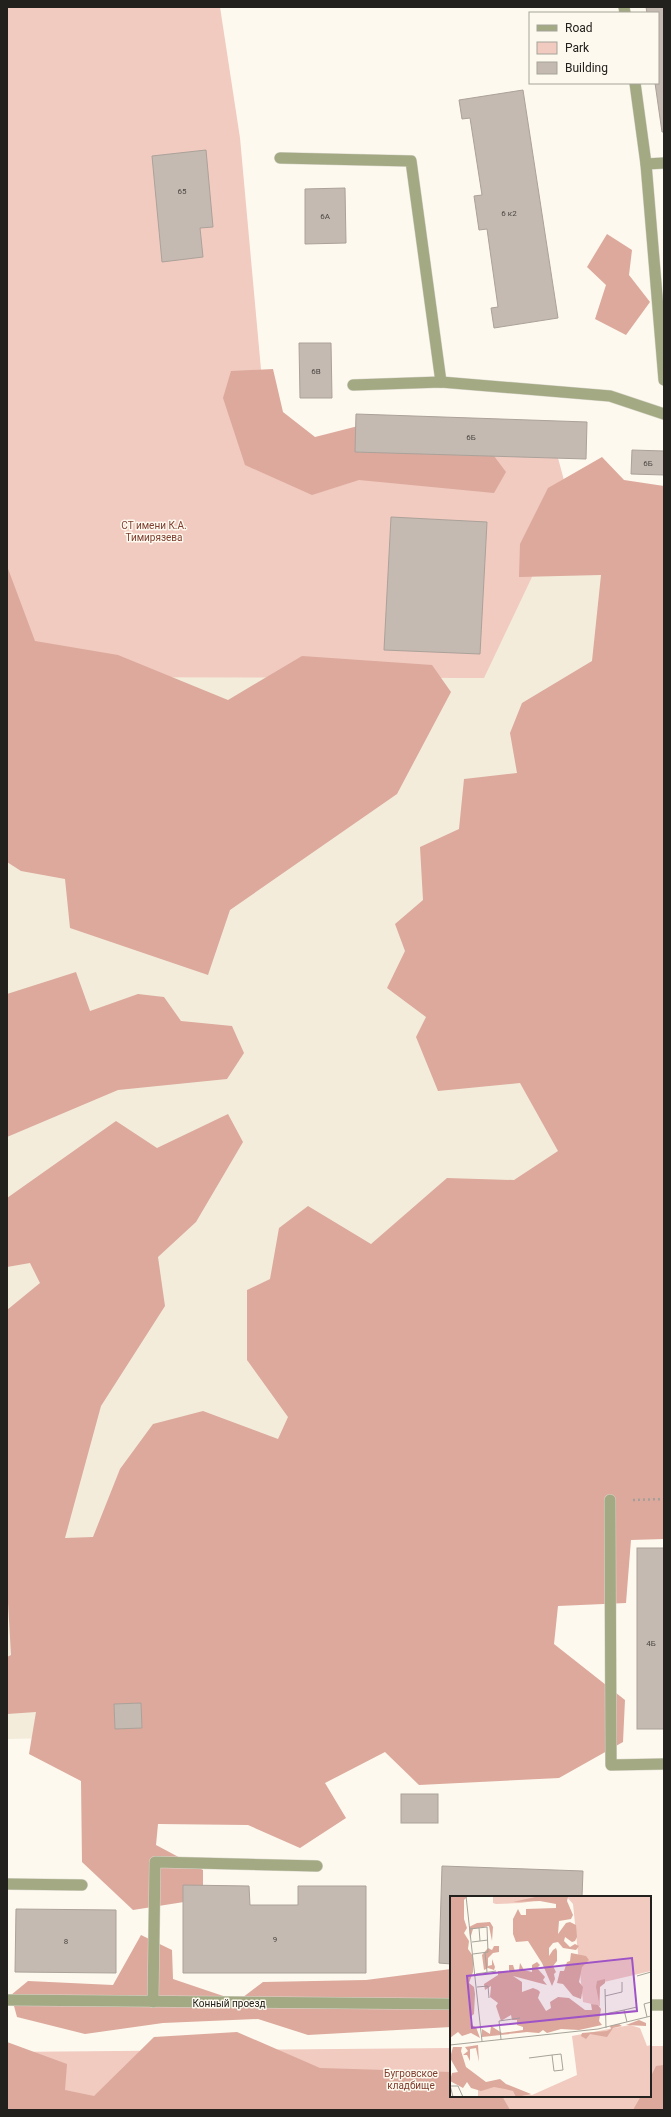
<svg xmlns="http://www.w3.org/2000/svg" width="671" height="2117" font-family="Roboto,sans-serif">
	<rect width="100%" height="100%" fill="#fdf9ee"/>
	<polygon fill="#f3ecda" points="664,494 664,1464 101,1737 7,1739 7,677 569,499"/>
	<g fill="#f1cac0">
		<polygon points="7,7 220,7 240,138 267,436 355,452 558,458 569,499 484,678 7,677"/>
		<polygon points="650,2046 664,2046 664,2110 7,2110 7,2052 451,2048 451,2096 650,2096"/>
	</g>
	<g fill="#dca99c">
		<polygon points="607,234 632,250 629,275 650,302 626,335 595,319 606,285 587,267"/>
		<polygon points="273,369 283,412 315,437 366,424 488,448 506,472 494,493 359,480 312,495 245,465 223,398 231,371"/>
		<polygon points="602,457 624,480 664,486 664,1539 631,1540 626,1603 558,1606 554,1644 625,1700 623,1742 559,1778 419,1785 385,1752 325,1783 346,1818 300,1848 248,1825 158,1824 156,1845 203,1870 203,1899 133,1910 82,1862 81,1781 29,1754 36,1712 7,1714 7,1657 11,1655 7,1585 7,1310 40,1283 30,1263 7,1267 7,1198 116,1121 157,1148 228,1114 243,1142 196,1222 158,1257 165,1306 101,1406 65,1538 93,1537 120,1469 153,1424 203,1411 278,1439 288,1417 247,1360 247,1290 270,1279 279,1228 308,1206 371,1244 447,1178 514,1180 558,1151 520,1083 438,1091 416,1037 426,1017 387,988 405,951 395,924 423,900 420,847 459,829 464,779 517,773 510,733 522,703 592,661 601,575 519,577 520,544 548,488"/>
		<polygon points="7,566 35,641 118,655 228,700 302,656 432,665 451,692 397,794 230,910 208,975 70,928 65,879 21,871 7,862"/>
		<polygon points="76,972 90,1011 138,994 164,997 181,1021 232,1026 244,1053 227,1079 118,1090 7,1137 7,994"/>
		<polygon points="141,1935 172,1950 173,1979 238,2001 263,1982 366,1980 451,1969 451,2027 308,2035 258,2019 163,2023 85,2034 17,2017 11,1995 28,1981 113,1985"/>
		<polygon points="237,2032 320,2068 451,2072 451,2096 502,2096 510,2110 7,2110 7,2042 67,2064 65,2090 94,2096 154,2037"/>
		<polygon points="664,2065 664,2110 633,2110 641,2096 650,2096 650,2078 656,2066"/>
	</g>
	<g fill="#c4bab2" stroke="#aba29a">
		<polygon points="646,7 664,7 664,132 662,132 655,83 658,83 658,13 647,13"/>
		<polygon points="523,90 558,318 494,328 491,308 498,307 487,229 479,230 474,196 482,195 470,118 462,119 459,100"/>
		<polygon points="206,150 213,227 200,228 203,257 162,262 152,156"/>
		<polygon points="345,188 346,243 305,244 305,189"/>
		<polygon points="299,343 331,343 332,398 300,398"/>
		<polygon points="356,414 587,422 586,459 355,452"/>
		<polygon points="632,450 664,451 664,475 631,474"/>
		<polygon points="391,517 487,522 480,654 384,650"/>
		<rect x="637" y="1548" width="27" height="181"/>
		<polygon points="141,1703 142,1728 115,1729 114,1704"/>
		<rect x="401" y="1794" width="37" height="29"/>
		<polygon points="442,1866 583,1871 582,1897 451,1897 451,1964 439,1963"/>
		<polygon points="183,1885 249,1886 250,1905 298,1905 298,1886 366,1886 366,1973 183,1973"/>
		<polygon points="16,1909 116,1910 116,1973 15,1972"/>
	</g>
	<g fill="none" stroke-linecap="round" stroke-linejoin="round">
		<g stroke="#dad6cd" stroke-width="12">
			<g id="service">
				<polyline points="624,7 625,13"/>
				<polyline points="635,83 646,164 664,163"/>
				<polyline points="280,158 411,161 441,382"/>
				<polyline points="646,164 664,380"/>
				<polyline points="353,385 441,382 610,396 664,414"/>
				<polyline points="610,1500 611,1765 664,1764"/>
				<polyline points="7,1884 82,1885"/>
				<polyline points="153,2002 155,1862 317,1866"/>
			</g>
		</g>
		<g stroke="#dad6cd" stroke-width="12">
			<g id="minor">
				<polyline points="7,2000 451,2004"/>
				<polyline points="650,2005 664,2005"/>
			</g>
		</g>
		<polyline stroke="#a4a098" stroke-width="2.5" stroke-dasharray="2 3" stroke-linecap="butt" points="633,1500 664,1499"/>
		<use href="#service" stroke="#a3aa83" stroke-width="11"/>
		<use href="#minor" stroke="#a3aa83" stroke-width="11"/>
	</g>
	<g text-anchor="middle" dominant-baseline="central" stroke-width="3" stroke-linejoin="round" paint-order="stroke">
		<g font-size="8" fill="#4b4742">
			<text x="182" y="191">65</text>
			<text x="509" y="213">6 к2</text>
			<text x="325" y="216">6А</text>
			<text x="316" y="371">6В</text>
			<text x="471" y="437">6Б</text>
			<text x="648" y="463">6Б</text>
			<text x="651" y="1643">4Б</text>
			<text x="275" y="1939">9</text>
			<text x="66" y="1941">8</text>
		</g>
		<g font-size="10" fill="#7f3e2f" stroke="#fdf9ee">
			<text x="154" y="525">СТ имени К.А.<tspan x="154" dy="12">Тимирязева</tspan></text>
			<text x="411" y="2073">Бугровское<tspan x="411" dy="12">кладбище</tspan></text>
		</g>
		<g font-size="10" fill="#23211d" stroke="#fdf9ee">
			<text x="229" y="2003">Конный проезд</text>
		</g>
	</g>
	<g transform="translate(450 1896)">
		<rect width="201" height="201" fill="#fdf9ee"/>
		<path d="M43 0H201V75L150 87V110L133 106 123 8 116 0 71 7 46 8 43 7ZM180 129 190 132 197 150 201 149V201H28V194L49 189 82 199 127 179 122 140Z" fill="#f1cac0"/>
		<path d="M0 0H18L14 4V23L17 32 14 37 19 45 18 53 23 60V76L19 87 24 91 25 98 24 118 20 121 21 129 26 131 30 142 21 137 12 140 8 136 0 142ZM90 0 118 1 117 5 123 19 121 23 109 25 108 38 116 27 120 26 126 29 127 41 125 45 122 46 115 41 114 45 120 51 125 48 129 50 126 54 113 52 108 46 103 47 99 52V60L103 54 106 52 107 55V65L103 70 106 76 104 78 105 83 102 90 92 67 78 45 66 46 63 38V23L68 13 71 19H76V13L106 12V8L90 5 63 6ZM40 26 43 31 42 45 39 30 23 33 20 43 19 31 27 27ZM44 50H49V56L43 57 38 62V70L42 69V63L45 71 44 74 38 72 34 74 32 59 38 52 42 54ZM121 57 136 60 139 64 132 71 129 86 133 91 131 103 123 100 113 88 107 87 110 75H114L117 66 120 65ZM87 66 90 69 87 72 95 81 93 84 97 89 63 80 72 86V96L83 92 88 94 90 96 88 102 96 115 101 112 100 106 108 101 119 102 135 114H142L141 108 148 109 151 113 149 125 152 129 129 134 111 133 97 137 93 134 89 137 77 136 32 141V133L40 138 41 130 52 137 73 134V131L67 129V124H62L61 119 51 125 46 110 48 107 40 101 41 90 35 94 34 88 48 79V75L59 76V69H63L65 75 69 74 70 67 74 74 82 76V69ZM155 83V87L150 91 149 106 146 91 147 85ZM189 124 196 127V130L176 129ZM169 128 172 130 163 132 157 141 140 138 136 143 131 140 132 137 157 135 161 133 160 130ZM28 149 29 166 26 152 20 153V165L17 159H13L18 155 15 151ZM3 151H12L11 155 16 171 36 186 50 183 56 188 81 198 66 201 63 195 55 193 44 191 31 195 21 192 17 186 13 192 0 185 2 177 8 176 0 162Z" fill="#dca99c"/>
		<path fill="none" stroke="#a6a39a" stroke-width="1" d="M16 0 32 145M29 32 30 45M20 33 37 31 38 56 23 58M22 46 38 44M35 57 37 76M26 78 46 75M187 80 201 76M27 91 38 90 39 102M155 93 156 132M155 100 172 96V86M155 118 174 114M197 121 194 108 201 106M177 126 174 114 187 111M51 143 49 125 70 122M0 149 148 133 201 120M79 162 102 159 104 175 113 174 111 158 102 159M0 189 3 201M1 190H8L13 201"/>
		<path fill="#9e53c6" fill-opacity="0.15" stroke="#9e53c6" stroke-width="2" d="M182 62 187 115 22 132 17 80Z"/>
		<rect width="201" height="201" fill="none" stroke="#23211d" stroke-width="2"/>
	</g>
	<rect width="671" height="2117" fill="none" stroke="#23211d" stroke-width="16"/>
	<rect x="529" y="12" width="130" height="72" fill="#fdf9ee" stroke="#a6a39a"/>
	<rect x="537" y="25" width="20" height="6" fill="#a3aa83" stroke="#a6a39a"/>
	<text x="565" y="32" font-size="12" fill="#23211d">Road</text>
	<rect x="537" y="42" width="20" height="12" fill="#f1cac0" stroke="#a6a39a"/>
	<text x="565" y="52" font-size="12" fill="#23211d">Park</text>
	<rect x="537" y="62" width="20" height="12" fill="#c4bab2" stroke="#a6a39a"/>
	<text x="565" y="72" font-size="12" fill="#23211d">Building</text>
</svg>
